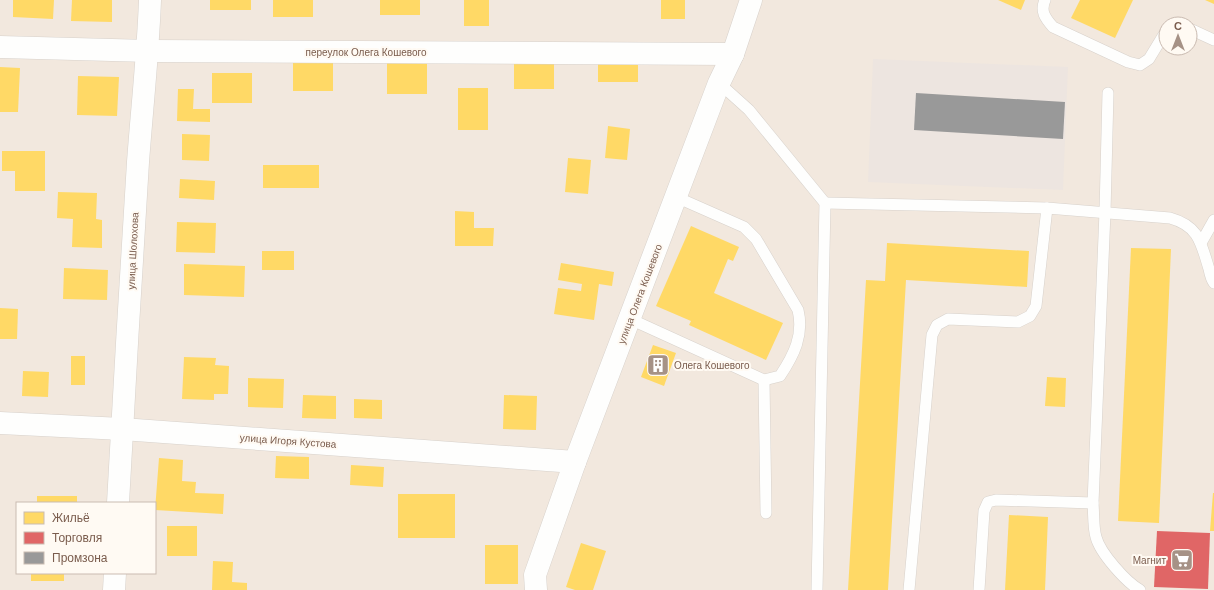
<svg xmlns="http://www.w3.org/2000/svg" width="1214" height="590" font-family="Helvetica,sans-serif">
	<rect width="100%" height="100%" fill="#f9f5f0"/>
	<path fill="#f2e8de" fill-rule="evenodd" d="M0 0H1214V590H0ZM1166 24H1190V48H1166ZM17 503H155V573H17Z"/>
	<polygon fill="#ede5e0" points="873,59 1068,67 1063,190 868,182"/>
	<g fill="#ffd966">
		<polygon points="13,0 54,0 53,19 13,17"/>
		<polygon points="72,0 112,0 112,22 71,21"/>
		<rect x="210" y="0" width="41" height="10"/>
		<rect x="273" y="0" width="40" height="17"/>
		<rect x="380" y="0" width="40" height="15"/>
		<rect x="464" y="0" width="25" height="26"/>
		<rect x="661" y="0" width="24" height="19"/>
		<polygon points="998,0 1025,0 1021,10"/>
		<polygon points="1080,0 1133,0 1115,38 1071,18"/>
		<polygon points="1205,0 1214,0 1214,4"/>
		<rect x="598" y="56" width="40" height="26"/>
		<rect x="514" y="59" width="40" height="30"/>
		<rect x="293" y="61" width="40" height="30"/>
		<rect x="387" y="63" width="40" height="31"/>
		<polygon points="0,67 20,68 18,112 0,112"/>
		<rect x="212" y="73" width="40" height="30"/>
		<polygon points="78,76 119,77 117,116 77,115"/>
		<rect x="458" y="88" width="30" height="42"/>
		<polygon points="178,89 194,89 193,109 210,109 210,122 177,121"/>
		<polygon points="608,126 630,129 627,160 605,158"/>
		<polygon points="182,134 210,135 209,161 182,160"/>
		<polygon points="2,151 45,151 45,191 15,191 15,171 2,171"/>
		<polygon points="568,158 591,160 588,194 565,192"/>
		<rect x="263" y="165" width="56" height="23"/>
		<polygon points="180,179 215,181 214,200 179,198"/>
		<polygon points="58,192 97,193 96,219 102,220 102,248 72,247 73,219 57,218"/>
		<polygon points="455,211 474,212 474,228 494,228 493,246 455,246"/>
		<polygon points="177,222 216,223 215,253 176,252"/>
		<polygon points="691,226 739,247 733,261 728,259 714,293 783,323 766,360 689,325 691,321 656,306"/>
		<polygon points="887,243 1029,251 1027,287 906,280 888,590 848,590 866,280 885,281"/>
		<polygon points="1131,248 1171,249 1159,523 1118,521"/>
		<rect x="262" y="251" width="32" height="19"/>
		<polygon points="561,263 614,272 612,286 599,284 594,320 554,314 558,288 581,291 582,284 558,280"/>
		<polygon points="184,264 245,266 244,297 184,295"/>
		<polygon points="64,268 108,270 107,300 63,299"/>
		<polygon points="0,308 18,309 17,339 0,339"/>
		<polygon points="653,345 676,353 664,386 641,377"/>
		<rect x="71" y="356" width="14" height="29"/>
		<polygon points="184,357 216,358 215,365 229,366 228,394 214,394 214,400 182,399"/>
		<polygon points="23,371 49,372 48,397 22,396"/>
		<polygon points="1047,377 1066,378 1065,407 1045,406"/>
		<polygon points="248,378 284,379 283,408 248,407"/>
		<polygon points="303,395 336,396 336,419 302,418"/>
		<polygon points="504,395 537,396 536,430 503,429"/>
		<polygon points="354,399 382,400 382,419 354,418"/>
		<polygon points="276,456 309,457 309,479 275,478"/>
		<polygon points="159,458 183,460 182,481 196,482 195,493 224,494 223,514 155,510"/>
		<polygon points="351,465 384,467 383,487 350,485"/>
		<polygon points="1213,493 1214,493 1214,531 1210,531"/>
		<rect x="398" y="494" width="57" height="44"/>
		<rect x="37" y="496" width="40" height="7"/>
		<polygon points="1009,515 1048,517 1045,590 1005,590"/>
		<rect x="167" y="526" width="30" height="30"/>
		<polygon points="581,543 606,551 593,590 575,590 566,587"/>
		<rect x="485" y="545" width="33" height="39"/>
		<polygon points="213,561 233,562 232,582 247,583 247,590 212,590"/>
		<rect x="31" y="573" width="33" height="8"/>
	</g>
	<polygon fill="#e06666" points="1157,531 1210,533 1208,589 1154,587"/>
	<polygon fill="#999" points="916,93 1065,102 1063,139 914,130"/>
	<g fill="none" stroke-linecap="round" stroke-linejoin="round">
		<g stroke="#d7d1cb" stroke-width="12">
			<g id="service">
				<path d="M1045 0C1040 11 1045 18 1053 27L1128 62 1140 65 1149 59 1166 31"/>
				<polyline points="1190,29 1214,40"/>
				<polyline points="719,83 749,110 825,203 817,590"/>
				<path d="M1108 93 1105 212 1093 503C1094 514 1093 527 1096 537 1100 553 1126 582 1140 590"/>
				<path d="M825 203 1047 208 1170 218C1199 226 1201 243 1209 269 1210 274 1211 279 1214 283"/>
				<polyline points="1201,243 1214,220"/>
				<path d="M630 319 764 380 780 376C794 355 804 335 798 310L756 239 744 227 676 197"/>
				<polyline points="764,380 766,513"/>
				<polyline points="909,590 932,335 937,325 948,319 1018,322 1030,316 1036,306 1047,208"/>
				<polyline points="979,590 984,511 988,502 996,500 1093,503"/>
			</g>
		</g>
		<g stroke="#d7d1cb" stroke-width="23">
			<g id="minor">
				<polyline points="0,47 149,51 733,54"/>
				<polyline points="0,423 122,429 575,462"/>
				<polyline points="536,590 535,575 575,462 719,83 733,54 751,0"/>
			</g>
		</g>
		<g stroke="#d7d1cb" stroke-width="23">
			<g id="tertiary">
				<path d="M118 503C124 389 131 276 138 162 142 108 148 54 150 0"/>
				<polyline points="114,590 115,573"/>
			</g>
		</g>
		<use href="#service" stroke="#fefefd" stroke-width="11"/>
		<use href="#minor" stroke="#fefefd" stroke-width="22"/>
		<use href="#tertiary" stroke="#fefefd" stroke-width="22"/>
	</g>
	<defs>
		<g id="building-square" transform="scale(1.15)"><rect x="-9" y="-9" width="18" height="18" rx="4" fill="#a69286" stroke="#fffaf3"/><path d="M-4-6H4V6H1V3H-1V6H-4ZM-2.5-4.3h1.7v1.8h-1.7ZM.8-4.3h1.7v1.8H.8ZM-2.5-1h1.7V.8h-1.7ZM.8-1h1.7V.8H.8Z" fill="#fff"/></g>
		<g id="supermarket-square" transform="scale(1.15)"><rect x="-9" y="-9" width="18" height="18" rx="4" fill="#a69286" stroke="#fffaf3"/><path d="M-6-5.5h2.5l.6 2H6L4.5 2H-2.5L-4.4-4H-6ZM-1.5 3.2a1.3 1.3 0 1 0 .1 0ZM3 3.2a1.3 1.3 0 1 0 .1 0Z" fill="#fff"/></g>
	</defs>
	<g fill-rule="evenodd">
		<use href="#building-square" x="658" y="365"/>
		<use href="#supermarket-square" x="1182" y="560"/>
	</g>
	<g text-anchor="middle" dominant-baseline="central" stroke-width="4" stroke-linejoin="round" paint-order="stroke">
		<g font-size="10" fill="#7a5c4d" stroke="#fffaf3">
			<text x="366" y="52">переулок Олега Кошевого</text>
			<text transform="translate(133 251) rotate(-87)">улица Шолохова</text>
			<text transform="translate(640 294) rotate(-69)">улица Олега Кошевого</text>
			<text transform="translate(288 441) rotate(4)">улица Игоря Кустова</text>
		</g>
		<g font-size="10" fill="#7a5c4d" stroke="#fffaf3" text-anchor="start">
			<text x="674" y="365">Олега Кошевого</text>
			<text x="1166" y="560" text-anchor="end">Магнит</text>
		</g>
	</g>
	<rect x="16" y="502" width="140" height="72" fill="#fffaf3" stroke="#cabbb1"/>
	<rect x="24" y="512" width="20" height="12" fill="#ffd966" stroke="#cabbb1"/>
	<text x="52" y="522" font-size="12" fill="#7a5c4d">Жильё</text>
	<rect x="24" y="532" width="20" height="12" fill="#e06666" stroke="#cabbb1"/>
	<text x="52" y="542" font-size="12" fill="#7a5c4d">Торговля</text>
	<rect x="24" y="552" width="20" height="12" fill="#999999" stroke="#cabbb1"/>
	<text x="52" y="562" font-size="12" fill="#7a5c4d">Промзона</text>
	<g transform="translate(1178 36)"><circle r="19" fill="#fffaf3" stroke="#cabbb1"/>
	<path d="M0-3L7 15L0 10L-7 15Z" fill="#a69286"/>
	<text y="-6" font-size="11" font-weight="bold" text-anchor="middle" fill="#7a5c4d">С</text>
	</g>
</svg>
